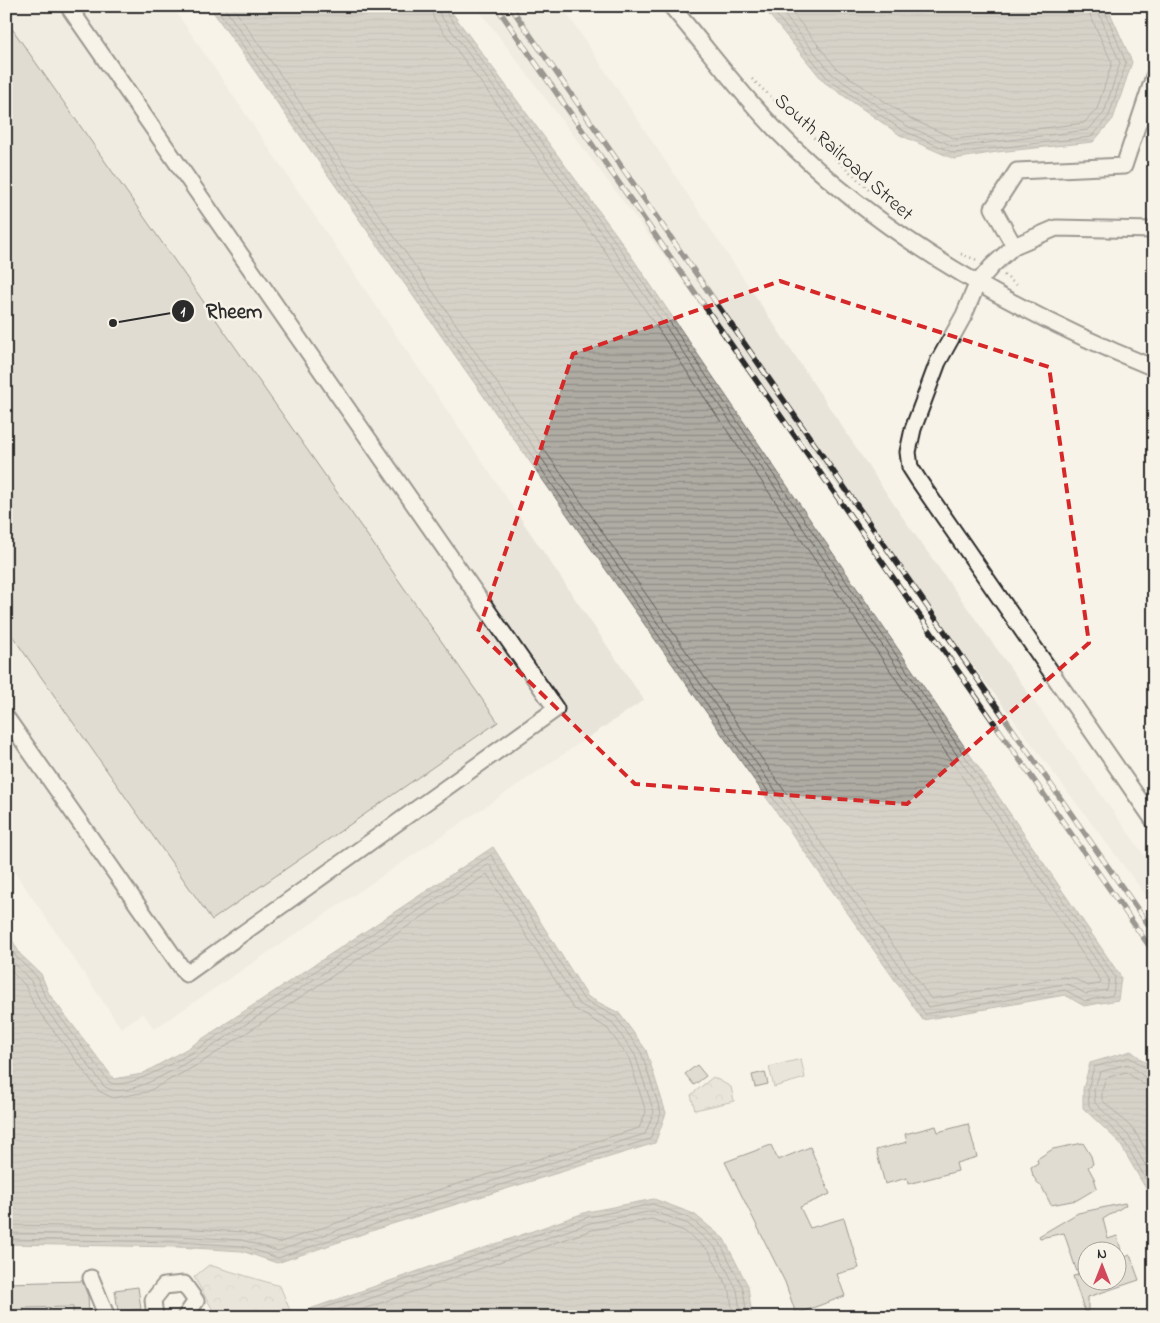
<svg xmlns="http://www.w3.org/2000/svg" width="1160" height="1323" font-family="'Indie Flower',sans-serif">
	<defs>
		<pattern id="forest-crowns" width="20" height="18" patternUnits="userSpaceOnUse" patternTransform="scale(1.25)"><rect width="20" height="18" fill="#dad6cc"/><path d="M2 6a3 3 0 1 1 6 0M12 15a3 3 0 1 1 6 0" fill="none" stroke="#bbb8af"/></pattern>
		<pattern id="water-rules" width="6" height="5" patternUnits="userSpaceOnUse" patternTransform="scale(1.25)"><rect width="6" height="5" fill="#afaca4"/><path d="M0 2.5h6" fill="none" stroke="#8f8c86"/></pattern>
	</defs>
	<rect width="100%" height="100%" fill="#f7f3e8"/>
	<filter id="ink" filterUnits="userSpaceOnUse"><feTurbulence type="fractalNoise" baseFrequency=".02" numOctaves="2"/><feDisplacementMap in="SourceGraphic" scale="10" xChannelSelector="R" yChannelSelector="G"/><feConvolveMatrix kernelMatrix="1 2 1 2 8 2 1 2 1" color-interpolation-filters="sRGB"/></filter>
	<g filter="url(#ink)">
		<g fill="#e8e4da">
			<polygon points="6,6 172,6 644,700 154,1029 143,1013 121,1028 6,859"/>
			<polygon points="476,6 562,6 901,515 1154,869 1154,906"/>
		</g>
		<polygon fill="#dad6cc" stroke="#82807c" points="801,1059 805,1078 774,1087 769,1067"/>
		<g fill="url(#forest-crowns)" stroke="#82807c">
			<polygon points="713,1077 731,1087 734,1101 695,1110 691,1095"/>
			<polygon points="209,1265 280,1286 291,1313 278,1317 217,1317 194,1277"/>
		</g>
		<g fill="url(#water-rules)" stroke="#7a7874">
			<polygon points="209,6 447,6 618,237 1121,977 1118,1000 1084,1006 1065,995 923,1020"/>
			<polygon points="762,6 1107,6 1132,62 1113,119 1093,142 997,152 954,159 900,135 824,82"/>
			<polygon points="493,847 588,997 619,1013 646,1050 666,1113 655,1143 392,1224 277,1263 242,1251 178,1247 6,1244 6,929 20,954 41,974 49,994 114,1079 142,1074 190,1047"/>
			<polygon points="1131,1051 1154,1069 1154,1217 1149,1194 1119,1142 1083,1108 1083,1089 1090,1063"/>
			<polygon points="654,1199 694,1214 724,1239 748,1286 752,1317 287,1317 587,1212"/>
		</g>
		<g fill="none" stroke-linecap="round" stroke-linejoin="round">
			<g stroke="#605f5b" stroke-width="1">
				<polyline points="215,6 925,1014 1065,990 1085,1001 1113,995 1115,977 614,240 445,11 444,6"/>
				<polyline points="223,6 928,1007 1064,984 1070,985 1086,994 1107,990 1109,979 609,243 440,15 438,6"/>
				<polyline points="232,6 931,999 1063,977 1073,978 1088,986 1100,984 1101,981 603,248 434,19 430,6"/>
				<polyline points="769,6 828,79 902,130 954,153 1091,137 1109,116 1126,63 1103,6"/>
				<polyline points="777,6 832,74 905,125 955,147 1088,130 1104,113 1120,63 1096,6"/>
				<polyline points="787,6 837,69 909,118 956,139 1084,123 1097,109 1112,63 1090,15 1089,6"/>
				<path d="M6 939 16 957 37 977 45 997 109 1082C126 1092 177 1060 193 1052L491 855 584 1000 616 1017 641 1052 661 1113 650 1139 390 1219 278 1258 242 1246 178 1242 6 1239"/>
				<path d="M6 952 12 961 31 981 40 1001 104 1086C123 1103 178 1067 196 1057L489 864 579 1004 612 1022 635 1055 654 1112 645 1134 388 1213 278 1251 242 1240 178 1236 6 1233"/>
				<polyline points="6,966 25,985 34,1005 99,1091 113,1098 147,1092 199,1064 487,874 573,1008 607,1028 629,1058 646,1112 639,1128 386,1206 278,1243 243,1232 178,1228 6,1225"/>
				<polyline points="1154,1073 1129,1057 1094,1067 1088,1089 1089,1106 1123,1139 1154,1193"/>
				<polyline points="1154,1079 1146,1078 1128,1064 1100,1072 1094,1090 1095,1103 1128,1135 1154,1180"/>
				<polyline points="1154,1087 1143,1084 1126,1072 1106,1078 1102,1091 1102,1100 1134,1130 1154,1164"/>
				<polyline points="297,1317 588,1217 653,1204 691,1219 720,1243 743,1288 747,1317"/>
				<polyline points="316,1317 590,1223 653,1211 688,1224 715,1247 737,1290 741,1317"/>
				<polyline points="340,1317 592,1230 652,1219 684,1231 709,1251 730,1292 733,1317"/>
			</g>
		</g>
		<g fill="#c4c1b9" stroke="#2b2b2b">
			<polygon points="6,20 498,722 212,920 6,627"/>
			<polygon points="697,1065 706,1076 694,1085 685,1074"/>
			<polygon points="765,1072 768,1084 755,1087 752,1075"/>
			<polygon points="968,1124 977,1157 956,1163 958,1171 908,1184 907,1178 885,1184 876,1150 907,1142 905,1134 936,1126 938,1132"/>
			<polygon points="1083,1143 1091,1156 1093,1164 1088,1167 1094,1178 1097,1188 1077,1200 1051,1205 1041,1185 1039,1185 1033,1176 1031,1167 1038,1163 1037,1159 1053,1149"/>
			<polygon points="771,1145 778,1160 810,1147 830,1194 800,1207 810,1228 844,1218 859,1268 837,1274 845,1296 796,1314 785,1282 725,1162"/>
			<polygon points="1125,1203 1126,1205 1103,1219 1108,1239 1117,1236 1121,1250 1088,1250 1088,1280 1118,1280 1118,1260 1130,1255 1139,1280 1088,1297 1088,1311 1085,1312 1073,1276 1078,1275 1064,1233 1040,1238 1039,1236 1078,1213"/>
			<polygon points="82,1281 88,1296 89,1314 73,1314 73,1307 23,1308 24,1316 6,1317 6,1283"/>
			<polygon points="138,1287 141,1309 118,1312 115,1290"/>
		</g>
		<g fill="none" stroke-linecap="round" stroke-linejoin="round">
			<g stroke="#2b2b2b" stroke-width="19">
				<g id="minor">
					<path d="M671 6C706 47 738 91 776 130 879 236 1018 313 1154 368"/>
					<polyline points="1154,230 1056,228 1014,246 992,266 978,282 964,315 938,362 913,429 908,452 910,467 919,481 1154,821"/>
					<polyline points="1014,246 993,208 1017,171 1124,166 1154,76"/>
					<polyline points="6,717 186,974 556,709 68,6"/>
					<polyline points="91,1278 107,1317"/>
					<polyline points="155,1317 153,1300 164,1286 184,1284 196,1301 185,1317"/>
				</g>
			</g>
			<g stroke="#2b2b2b" stroke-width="2.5" stroke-dasharray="1 4" stroke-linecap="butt">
				<polyline points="752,79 871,192"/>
				<polyline points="961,254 977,260"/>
				<polyline points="1004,275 1019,287"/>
			</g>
			<use href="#minor" stroke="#f7f3e8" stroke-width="15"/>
			<g stroke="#2b2b2b" stroke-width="5.5">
				<g id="rail">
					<polyline points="496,6 1154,953"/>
					<polyline points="510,6 1154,933"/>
				</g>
			</g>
			<use href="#rail" stroke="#f7f3e8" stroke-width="4" stroke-dasharray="11" stroke-linecap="butt"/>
		</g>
	</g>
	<path d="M0 0H1160V1323H0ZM780 281 1049 367 1089 643 907 804 635 784 478 632 573 354Z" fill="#f7f3e8" fill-opacity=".55" fill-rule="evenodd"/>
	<path fill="none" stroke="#d62828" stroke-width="4" stroke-dasharray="10 6" stroke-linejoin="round" d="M780 281 1049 367 1089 643 907 804 635 784 478 632 573 354Z"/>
	<g text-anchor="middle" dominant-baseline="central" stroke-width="5" stroke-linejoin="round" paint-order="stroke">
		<g font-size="20" fill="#2b2b2b" stroke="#f7f3e8">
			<text transform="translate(843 158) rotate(42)">South Railroad Street</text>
		</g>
	</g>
	<path fill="none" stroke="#2b2b2b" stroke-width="2" d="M113 323L183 311"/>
	<g fill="#2b2b2b" stroke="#f7f3e8" stroke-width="2">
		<circle cx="113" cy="323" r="5"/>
		<circle cx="183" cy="311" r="12"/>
	</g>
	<g font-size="15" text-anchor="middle" font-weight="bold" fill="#fff">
		<text x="183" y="316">1</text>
	</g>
	<g font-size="21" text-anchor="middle" font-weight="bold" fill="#2b2b2b" stroke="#f7f3e8" stroke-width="5" stroke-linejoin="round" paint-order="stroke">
		<text x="234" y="318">Rheem</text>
	</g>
	<rect width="1160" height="1323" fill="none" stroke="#f7f3e8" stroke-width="25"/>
	<rect x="12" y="12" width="1135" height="1298" fill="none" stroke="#2b2b2b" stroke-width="2" filter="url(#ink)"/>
	<g transform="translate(1102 1266)"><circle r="24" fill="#f7f3e8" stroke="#a5a39c"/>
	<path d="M0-4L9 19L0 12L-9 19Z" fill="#d1495b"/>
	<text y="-8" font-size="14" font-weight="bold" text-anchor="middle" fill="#2b2b2b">N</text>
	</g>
</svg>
